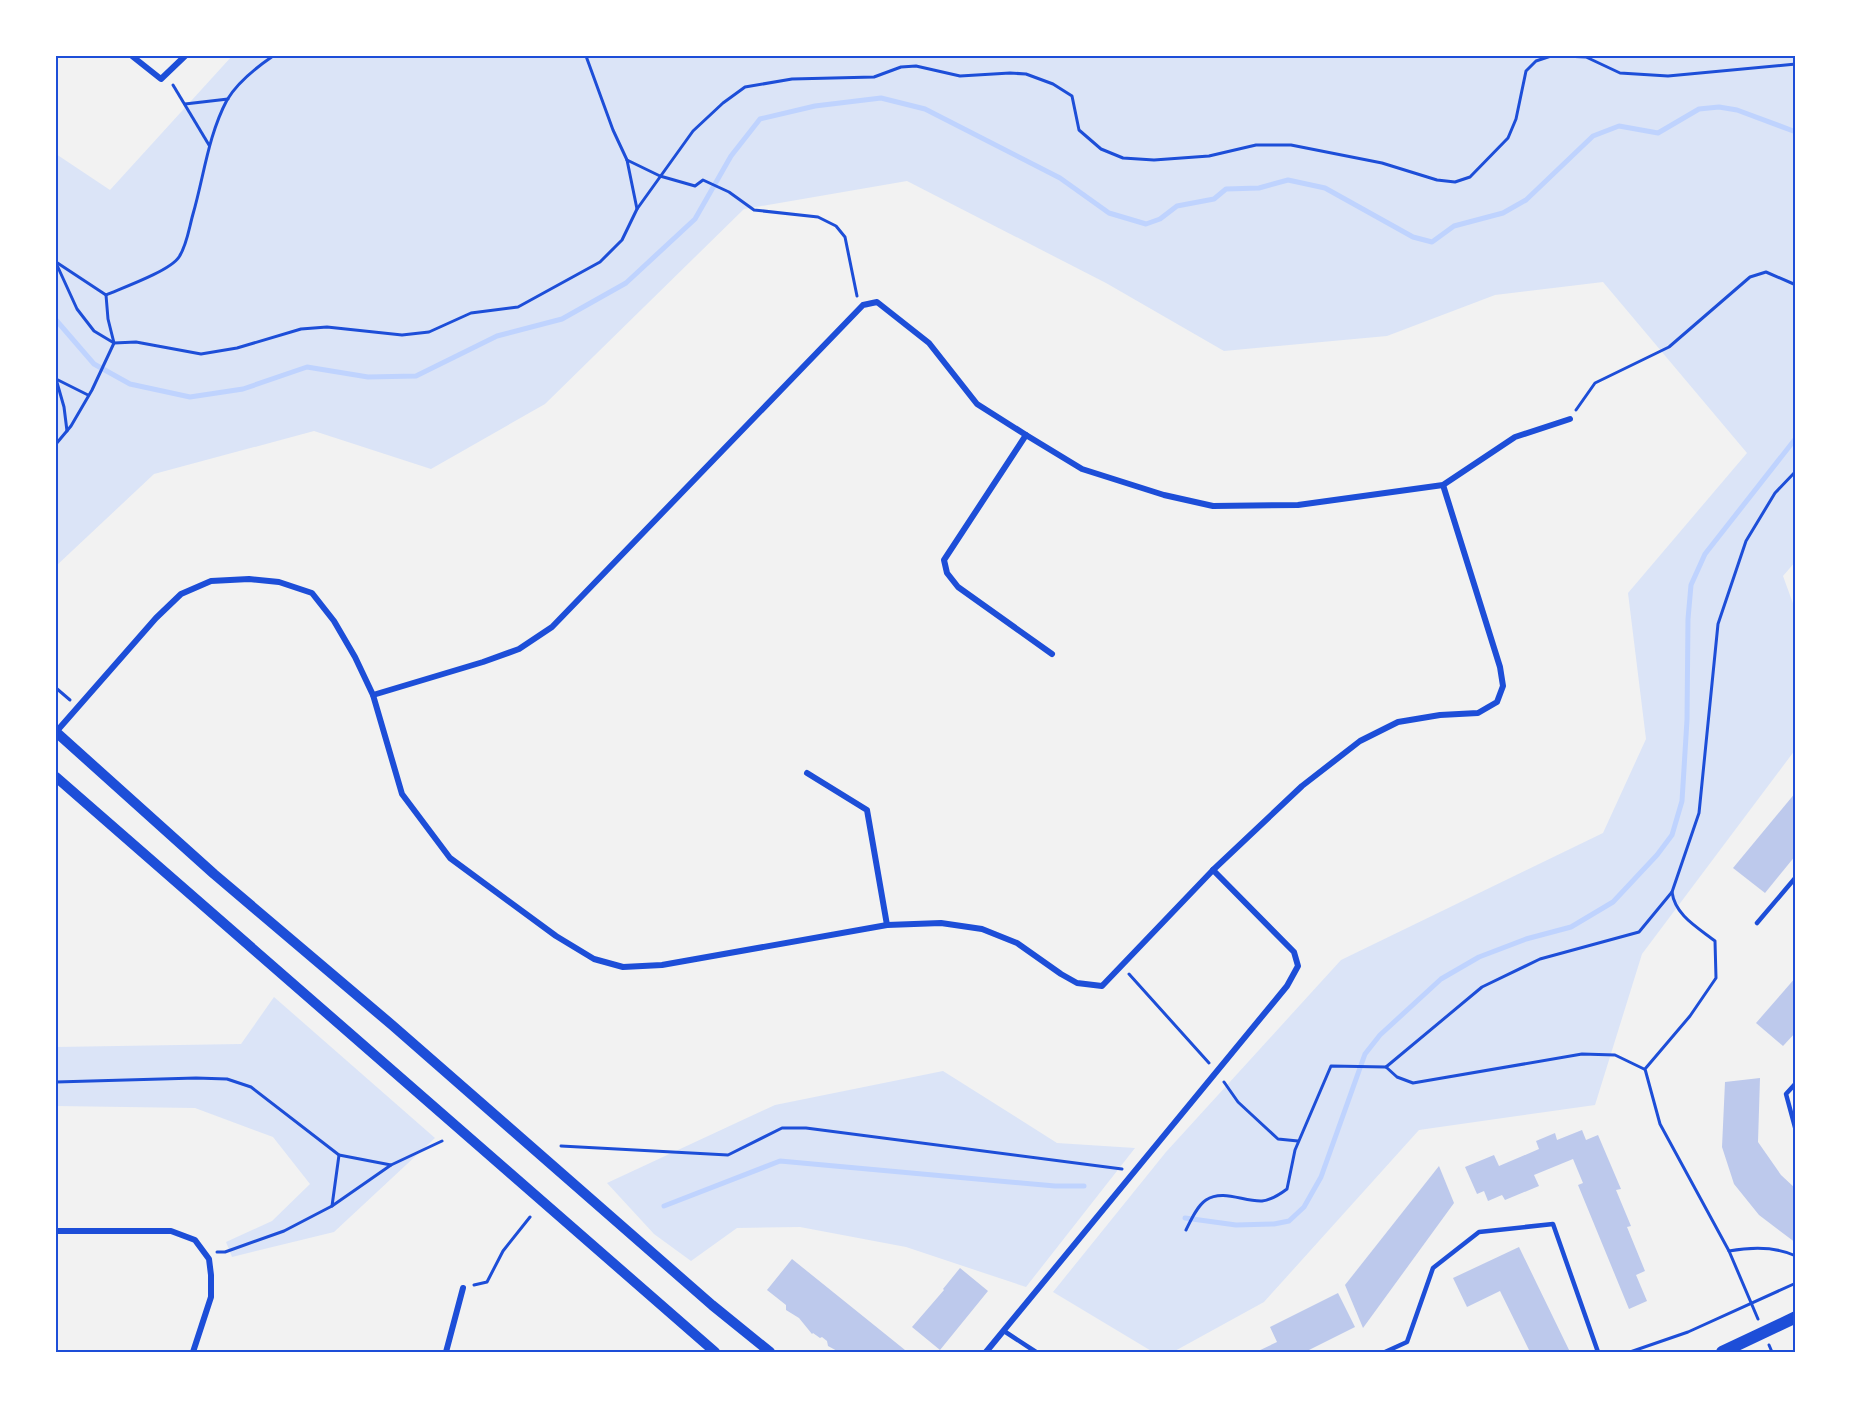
<svg xmlns="http://www.w3.org/2000/svg" width="1851" height="1408" font-family="Lora,serif">
	<rect width="100%" height="100%" fill="#f2f2f2"/>
	<g fill="#dbe4f7">
		<polygon points="232,56 1795,56 1796,561 1783,576 1795,609 1795,750 1642,954 1595,1105 1419,1130 1264,1302 1173,1352 1153,1352 1053,1292 1166,1152 1341,960 1603,833 1646,739 1628,593 1747,453 1603,282 1495,295 1387,336 1224,351 1106,283 907,181 744,209 545,404 431,469 314,431 154,474 56,566 56,154 110,190"/>
		<polygon points="274,997 435,1138 334,1232 232,1257 226,1242 272,1221 310,1184 273,1137 195,1108 56,1106 56,1047 241,1044"/>
		<polygon points="943,1071 1057,1143 1135,1148 1026,1287 906,1247 800,1227 737,1228 691,1261 654,1234 607,1183 775,1105"/>
	</g>
	<g fill="none" stroke-linecap="round" stroke-linejoin="round">
		<g stroke="#bfd3fe" stroke-width="5">
			<polyline points="56,320 94,364 130,384 190,397 243,389 307,367 368,377 416,376 497,336 562,319 626,283 695,219 731,156 760,119 815,106 881,98 925,109 1060,178 1109,213 1146,224 1160,219 1177,206 1214,199 1226,189 1259,188 1288,180 1325,188 1413,237 1432,242 1454,226 1503,213 1526,200 1593,136 1619,126 1658,133 1699,109 1719,107 1737,110 1796,132"/>
			<polyline points="664,1206 780,1161 1055,1186 1084,1186"/>
			<polyline points="1185,1218 1236,1225 1274,1224 1289,1221 1304,1207 1321,1177 1365,1054 1380,1035 1441,979 1479,957 1526,939 1571,927 1613,902 1657,855 1672,835 1682,801 1687,720 1688,619 1691,585 1705,554 1796,438"/>
		</g>
	</g>
	<g fill="#bdc9ec">
		<polygon points="1796,792 1796,855 1765,893 1733,868"/>
		<polygon points="1796,977 1796,1032 1783,1046 1756,1023"/>
		<polygon points="1760,1078 1758,1142 1781,1175 1796,1189 1796,1243 1759,1215 1734,1184 1722,1147 1725,1082"/>
		<polygon points="1582,1130 1586,1140 1598,1135 1621,1189 1616,1190 1631,1226 1627,1227 1645,1271 1636,1275 1647,1301 1629,1309 1578,1185 1583,1183 1573,1159 1534,1175 1539,1186 1505,1200 1502,1195 1488,1201 1484,1191 1477,1194 1465,1167 1494,1155 1499,1166 1539,1149 1536,1141 1555,1133 1557,1140"/>
		<polygon points="1439,1166 1454,1203 1363,1328 1345,1285"/>
		<polygon points="1519,1247 1570,1352 1530,1352 1500,1291 1467,1307 1453,1278"/>
		<polygon points="792,1259 905,1350 903,1352 839,1352 828,1346 827,1341 822,1337 820,1338 813,1333 812,1334 799,1318 786,1310 786,1305 767,1290"/>
		<polygon points="960,1268 988,1291 940,1350 912,1327 944,1290 943,1289"/>
		<polygon points="1338,1293 1355,1327 1305,1352 1256,1352 1277,1342 1270,1327"/>
	</g>
	<g fill="none" stroke-linecap="round" stroke-linejoin="round">
		<g stroke="#1d4ed8" stroke-width="3">
			<polyline points="586,56 613,130 627,160 637,209"/>
			<polyline points="1564,56 1586,57 1620,73 1668,76 1796,64"/>
			<polyline points="173,85 209,145"/>
			<polyline points="185,104 228,99"/>
			<polyline points="627,160 660,176 695,186 703,180 729,192 754,210 818,217 836,226 845,237 857,296"/>
			<path d="M56 262 106 295C122 288 170 271 179 257 187 245 189 228 193 214 204 176 208 136 227 100 237 83 257 67 273 56"/>
			<polyline points="56,263 77,309 94,331 114,343 136,342 201,354 237,348 301,329 327,327 402,335 429,332 471,313 518,307 600,262 622,240 637,209 693,131 723,103 745,87 792,79 874,77 901,67 916,66 960,76 1010,73 1026,74 1053,84 1072,96 1079,130 1101,149 1123,158 1154,160 1209,156 1256,145 1291,145 1382,163 1437,180 1455,182 1470,177 1508,138 1516,119 1526,71 1536,61 1551,56"/>
			<polyline points="56,379 64,407 67,431"/>
			<polyline points="56,379 88,395"/>
			<polyline points="1576,410 1595,383 1669,347 1750,277 1766,272 1796,285"/>
			<polyline points="56,444 71,426 92,390 114,343 108,319 106,295"/>
			<polyline points="56,688 70,700"/>
			<polyline points="1129,974 1209,1063"/>
			<polyline points="1386,1067 1482,987 1540,959 1639,932 1672,892"/>
			<polyline points="56,1082 196,1078 227,1079 251,1087 339,1155 391,1165 442,1141"/>
			<polyline points="1224,1082 1238,1102 1278,1139 1298,1141"/>
			<polyline points="561,1146 728,1155 782,1128 806,1128 1122,1169"/>
			<polyline points="332,1206 339,1155"/>
			<path d="M1186 1230C1191 1220 1197 1206 1206 1200 1223 1189 1244 1202 1262 1201 1271 1200 1279 1195 1287 1189L1295 1150 1331 1066 1386 1067 1397 1077 1413 1083 1582 1054 1615 1055 1644 1069"/>
			<path d="M1729 1251C1752 1247 1775 1246 1796 1256"/>
			<polyline points="217,1252 225,1252 284,1231 332,1206 391,1165"/>
			<polyline points="474,1285 487,1282 503,1251 530,1217"/>
			<path d="M1758 1319 1729 1251 1660 1124 1645 1069 1690 1016 1716 978 1715 941C1697 927 1675 915 1672 892L1699 813 1718 624 1746 541 1775 493 1796 471"/>
			<polyline points="1769,1345 1772,1352"/>
			<polyline points="1630,1352 1688,1332 1796,1283"/>
		</g>
		<g stroke="#1d4ed8" stroke-width="4.5">
			<polyline points="1757,923 1796,877"/>
			<polyline points="1796,1083 1786,1094 1796,1131"/>
			<polyline points="1004,1331 1036,1352"/>
			<polyline points="1385,1352 1407,1342 1433,1268 1479,1232 1553,1224 1598,1352"/>
		</g>
		<g stroke="#1d4ed8" stroke-width="6">
			<polyline points="132,56 161,79 185,56"/>
			<polyline points="1026,435 944,560 947,573 958,587 1052,654"/>
			<polyline points="373,695 483,662 519,649 552,627 863,305 877,302 929,343 977,404 1026,435 1082,469 1164,495 1213,506 1298,505 1443,485 1515,437 1570,419"/>
			<polyline points="56,732 156,618 181,594 211,581 249,579 279,582 312,593 334,621 355,657 373,695 402,794 450,858 556,936 594,959 623,967 662,965 887,925 941,923 982,929 1017,943 1061,974 1077,983 1102,986 1213,870 1302,786 1360,741 1398,722 1440,715 1478,713 1497,702 1503,686 1500,667 1443,485"/>
			<polyline points="807,773 867,810 887,925"/>
			<polyline points="56,1231 171,1231 195,1240 209,1259 211,1275 211,1297 193,1352"/>
			<polyline points="446,1352 463,1288"/>
			<polyline points="986,1352 1287,986 1298,966 1294,952 1213,870"/>
		</g>
		<g stroke="#1d4ed8" stroke-width="10">
			<polyline points="56,732 214,874 392,1025 712,1305 770,1352"/>
			<polyline points="56,777 715,1352"/>
		</g>
		<polyline stroke="#1d4ed8" stroke-width="12" points="1722,1352 1796,1317"/>
	</g>
	<rect width="1851" height="1408" fill="none" stroke="#ffffff" stroke-width="114"/>
	<rect x="57" y="57" width="1737" height="1294" fill="none" stroke="#1d4ed8" stroke-width="2"/>
</svg>
